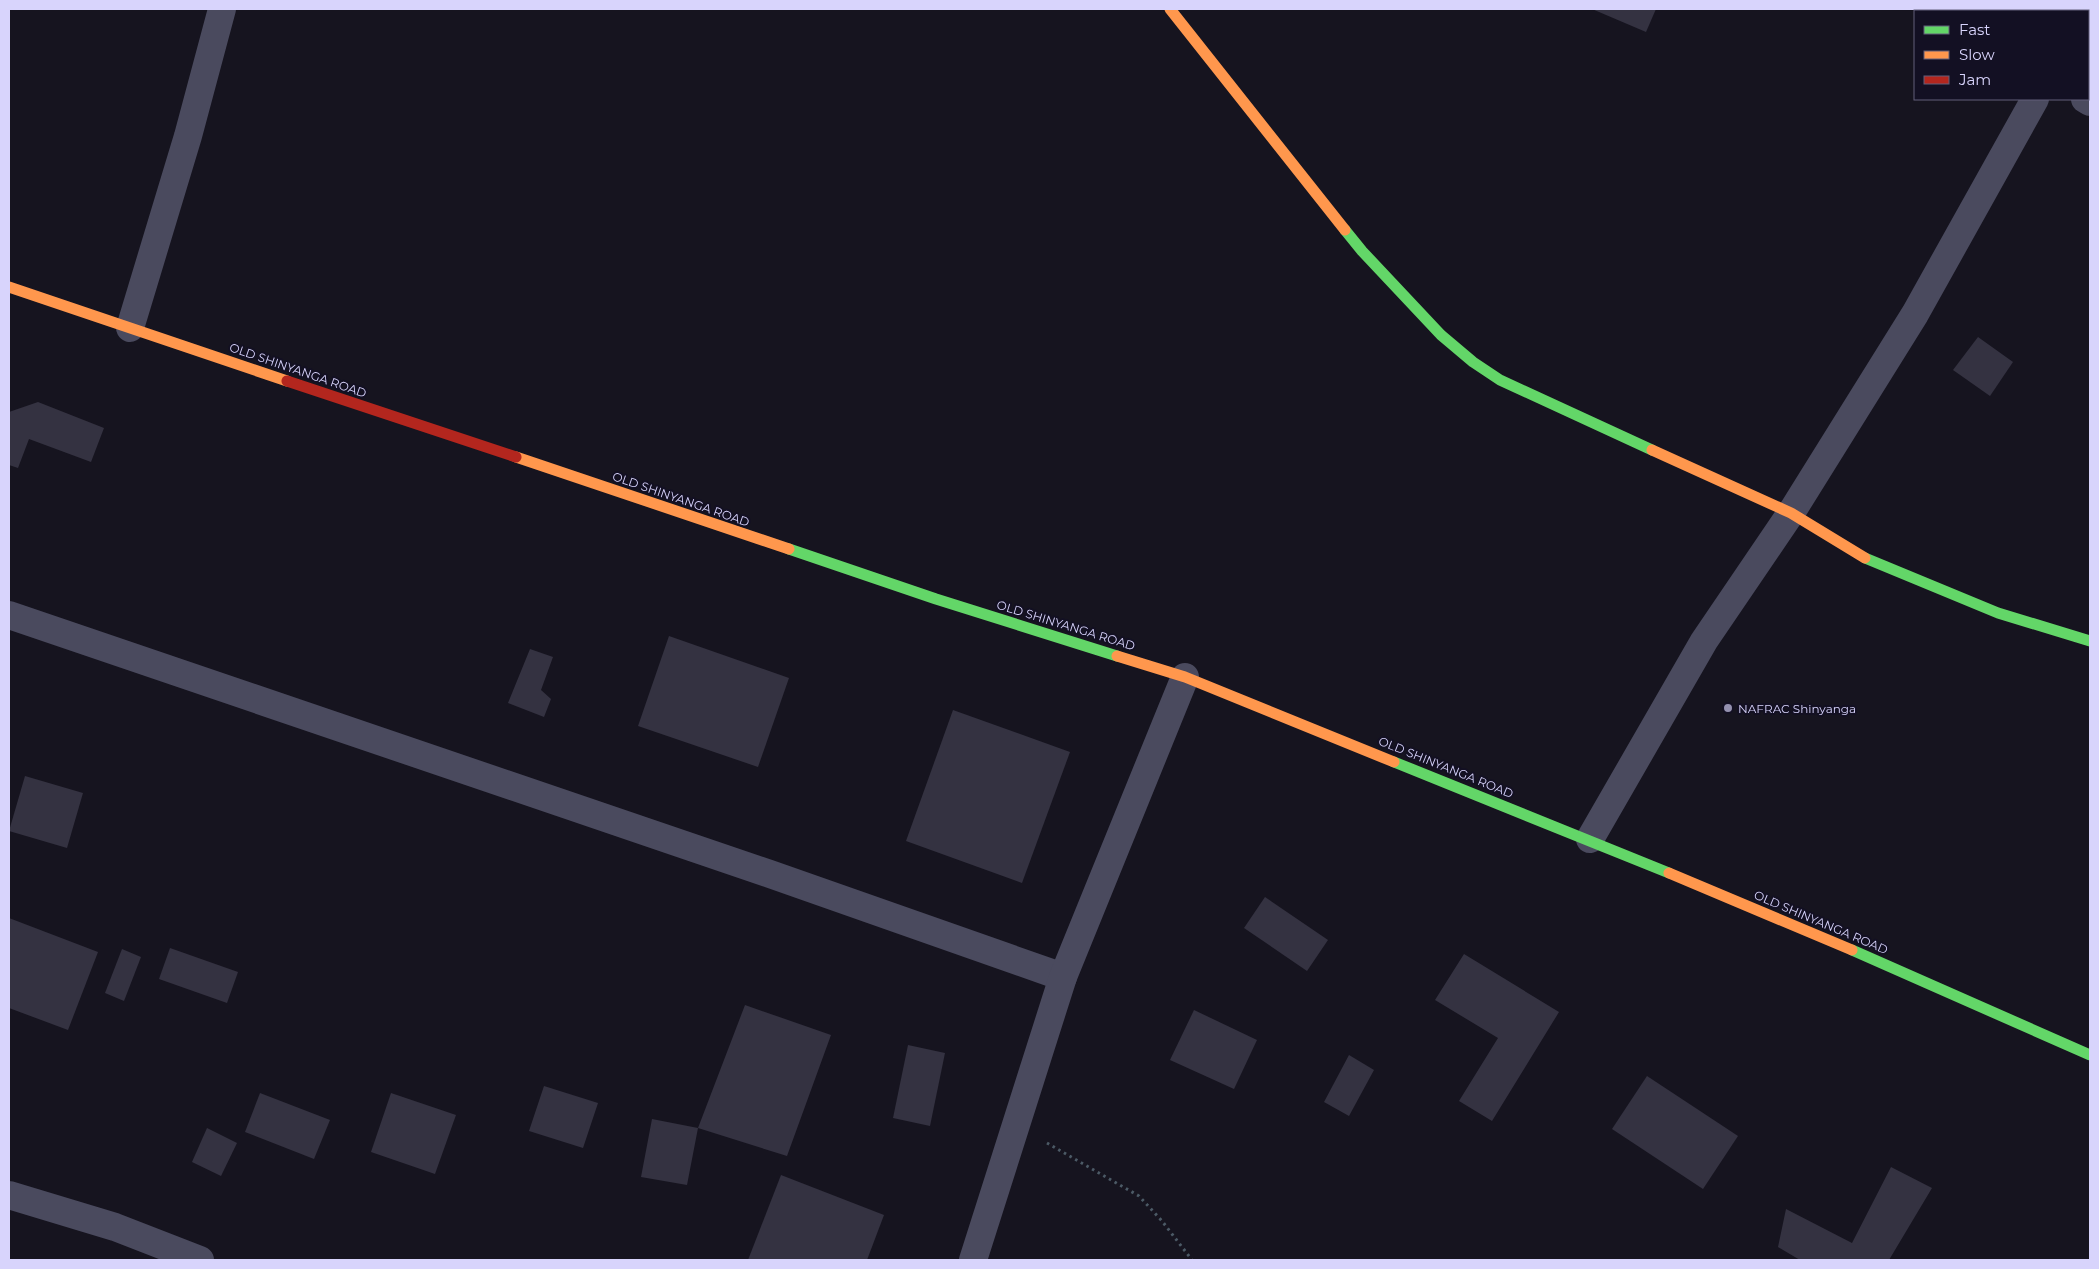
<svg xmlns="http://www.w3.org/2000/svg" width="2099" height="1269" font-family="Montserrat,sans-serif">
	<rect width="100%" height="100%" fill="#16141f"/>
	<g fill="#343241">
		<polygon points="1592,9 1656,9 1646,32"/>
		<polygon points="1978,337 2013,362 1990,396 1953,370"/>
		<polygon points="38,402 104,428 91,462 29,439 18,468 9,465 9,412"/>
		<polygon points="669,636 789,678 758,767 638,726"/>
		<polygon points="530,649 553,657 541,690 551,699 544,717 508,703"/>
		<polygon points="953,710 1070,752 1022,883 906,841"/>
		<polygon points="25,776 83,793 67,848 9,831"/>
		<polygon points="1265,897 1328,940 1307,971 1244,928"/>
		<polygon points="9,918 98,952 68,1030 9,1008"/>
		<polygon points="170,948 238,972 227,1003 159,979"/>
		<polygon points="122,949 141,957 124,1001 105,993"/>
		<polygon points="1464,954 1559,1012 1492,1121 1459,1101 1498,1038 1435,1000"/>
		<polygon points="745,1005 831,1035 787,1156 698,1128 687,1185 641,1177 652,1119 698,1128"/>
		<polygon points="1194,1010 1257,1040 1234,1089 1170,1060"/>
		<polygon points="908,1045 945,1053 930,1126 893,1118"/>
		<polygon points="1349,1055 1374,1070 1349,1116 1324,1102"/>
		<polygon points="1647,1076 1738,1136 1703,1189 1612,1129"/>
		<polygon points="544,1086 598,1103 583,1148 529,1131"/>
		<polygon points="260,1093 330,1120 314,1159 245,1132"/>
		<polygon points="391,1093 456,1115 435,1174 371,1152"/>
		<polygon points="207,1128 237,1143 221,1176 192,1162"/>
		<polygon points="1891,1167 1932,1188 1889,1260 1800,1260 1778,1247 1786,1209 1852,1243"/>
		<polygon points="781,1175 884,1215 867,1260 748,1260"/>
	</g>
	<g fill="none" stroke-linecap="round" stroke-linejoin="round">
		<polyline stroke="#4c5a66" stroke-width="3" stroke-dasharray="2.5 4" stroke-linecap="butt" points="1047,1143 1139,1196 1162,1221 1192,1260"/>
		<g stroke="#4a4a5e" stroke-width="28">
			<polyline points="1945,9 1949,11"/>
			<polyline points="2085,99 2090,102"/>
			<polyline points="130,328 188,136 222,9"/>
			<polyline points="9,615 770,874 1063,977"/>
			<polyline points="1590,839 1704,641 1791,513 1915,314 2035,99"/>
			<polyline points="9,1195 115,1227 200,1260"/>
			<polyline points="973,1260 1063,977 1185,677"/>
		</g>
		<g stroke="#63d668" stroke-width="11">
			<polyline points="1345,230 1362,251 1441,335 1473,362 1500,380 1652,450"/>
			<polyline points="789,549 936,599 1117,656"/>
			<polyline points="1865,558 1998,613 2090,641"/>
			<polyline points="1394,762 1669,873"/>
			<polyline points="1852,950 2090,1055"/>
		</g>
		<g stroke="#ff974d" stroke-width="11">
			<polyline points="1170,9 1345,230"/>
			<polyline points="9,287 287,381"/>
			<polyline points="1652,450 1791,513 1865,558"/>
			<polyline points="516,457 789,549"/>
			<polyline points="1117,656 1185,677 1394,762"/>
			<polyline points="1669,873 1852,950"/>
		</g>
		<polyline stroke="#b3261e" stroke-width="11" points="287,381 516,457"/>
	</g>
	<circle fill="#9491af" stroke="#131023" stroke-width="2" cx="1728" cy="708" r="5"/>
	<g text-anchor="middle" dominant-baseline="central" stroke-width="4" stroke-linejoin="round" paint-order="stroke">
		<g font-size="12" fill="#d8d4fc" stroke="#131023">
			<text transform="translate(298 370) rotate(19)">OLD SHINYANGA ROAD</text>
			<text transform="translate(681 499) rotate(19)">OLD SHINYANGA ROAD</text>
			<text transform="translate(1066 625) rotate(17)">OLD SHINYANGA ROAD</text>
			<text transform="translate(1446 767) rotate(22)">OLD SHINYANGA ROAD</text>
			<text transform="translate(1821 922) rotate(23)">OLD SHINYANGA ROAD</text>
		</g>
		<g font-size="12" fill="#d8d4fc" stroke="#131023" text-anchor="start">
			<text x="1738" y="708">NAFRAC Shinyanga</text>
		</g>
	</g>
	<rect width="2099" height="1269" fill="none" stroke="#d8d4fc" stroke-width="20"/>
	<rect x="1914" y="10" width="175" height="90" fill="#131023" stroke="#625e7a"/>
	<rect x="1924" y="26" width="25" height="8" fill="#63d668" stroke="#625e7a"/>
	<text x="1959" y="35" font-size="15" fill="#d8d4fc">Fast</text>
	<rect x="1924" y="51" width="25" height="8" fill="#ff974d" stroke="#625e7a"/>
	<text x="1959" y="60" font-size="15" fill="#d8d4fc">Slow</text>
	<rect x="1924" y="76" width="25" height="8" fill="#b3261e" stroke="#625e7a"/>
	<text x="1959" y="85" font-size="15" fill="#d8d4fc">Jam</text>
</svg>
